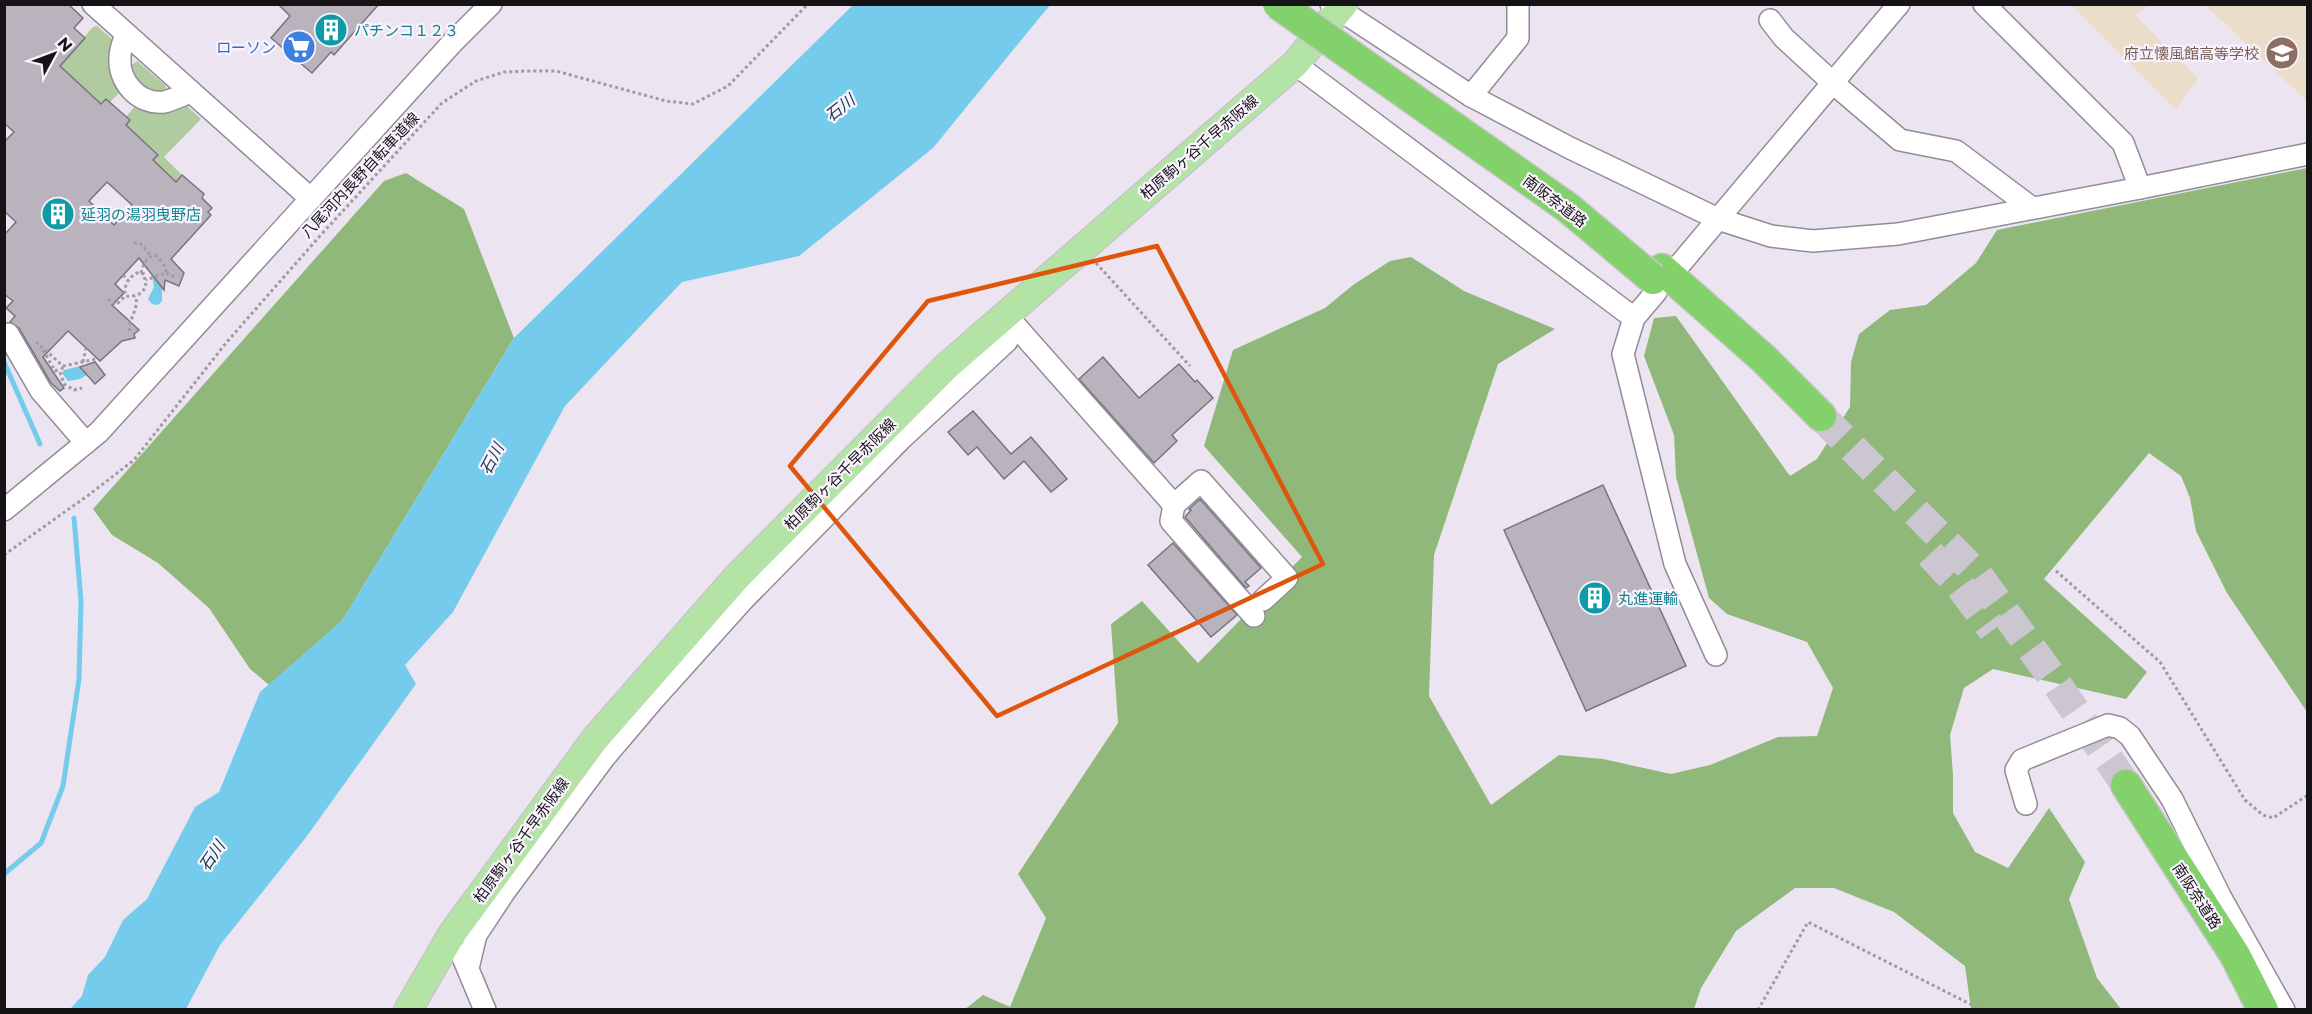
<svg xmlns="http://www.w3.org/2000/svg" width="2312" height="1014" font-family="Montserrat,'Noto Sans JP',sans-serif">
	<rect width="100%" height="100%" fill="#ece5f1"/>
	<g fill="#eaddc9">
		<polygon points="2071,5 2149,5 2135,15 2198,79 2176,110"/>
		<polygon points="2205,5 2307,5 2307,101"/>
	</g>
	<g fill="#afcb9f">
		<path d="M97 26 114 41C108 62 107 74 120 92L110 102 106 99 101 104 43 84 93 27Z"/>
		<path d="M137 61 166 86 165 93C147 96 134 81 132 65Z"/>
		<path d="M136 105C154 115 168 116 187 106L201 119 164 157 182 175 176 182 149 164 158 154 126 125 130 120 126 117Z"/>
	</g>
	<g fill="#91b87b">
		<polygon points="2307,168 2307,712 2227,593 2196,531 2190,498 2181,476 2149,453 2044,579 2147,672 2126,699 1993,669 1964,688 1950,735 1953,775 1953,813 1975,852 2008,868 2049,808 2085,862 2069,899 2097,978 2121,1009 1971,1009 1965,966 1894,912 1834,888 1795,888 1736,931 1701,988 1694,1009 964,1010 983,995 1010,1007 1046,918 1018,874 1118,723 1111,624 1142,601 1198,663 1302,557 1204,446 1233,350 1325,308 1353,285 1390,261 1411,257 1464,291 1555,329 1498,364 1434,555 1429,696 1491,805 1559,755 1603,759 1671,774 1710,765 1778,737 1817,736 1833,688 1807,642 1727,614 1709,598 1676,477 1674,435 1644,356 1654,318 1676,316 1790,476 1817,459 1850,407 1851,362 1859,334 1890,310 1926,305 1976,263 1997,230"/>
		<polygon points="406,173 464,209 514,338 342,621 269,685 250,669 209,608 158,563 112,535 93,509 384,181"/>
	</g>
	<g fill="#75cbeb">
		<polygon points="853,5 1050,5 933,148 799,256 682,282 565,406 453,612 405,665 416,684 307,836 220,945 186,1009 70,1009 82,996 88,975 105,957 123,920 147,899 195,807 219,792 260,692 342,621 514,338"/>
		<polygon points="160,272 158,282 162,288 162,301 158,305 152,304 148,299 154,287 152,273"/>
		<path d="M84 365 88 374C82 379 76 380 68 381L62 373 64 370Z"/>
	</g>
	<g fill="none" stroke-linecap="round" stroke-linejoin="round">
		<g stroke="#75cbeb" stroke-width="5">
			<polyline points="4,362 40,444"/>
			<polyline points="4,874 41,843 63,786 79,679 81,601 74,518"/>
		</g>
	</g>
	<g fill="#b9b3be" stroke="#79737d" stroke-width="1.5" fill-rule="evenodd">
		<path d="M4 4H68L83 18 74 28 85 38 60 66 101 104 106 99 130 120 126 125 158 155 153 160 176 182 182 175 204 194 202 198 212 208 208 212 211 215 171 259 184 273 179 286 165 280 164 290 139 258 115 284 124 293 112 305 139 330 134 334 135 338 122 341 100 361 68 331 43 357 64 388 60 391 51 383 19 328 10 322 15 316 6 308 13 301 4 294V235L16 222 4 211V142L14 132 4 123ZM107 182 132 205 114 225 89 201Z"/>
		<polygon points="278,4 379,4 334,55 331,52 312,73 271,38 290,16"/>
		<polygon points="1103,357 1139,398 1179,364 1195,382 1197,380 1213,398 1172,435 1177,441 1154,463 1079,379"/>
		<polygon points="95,362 105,375 95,384 80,367"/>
		<polygon points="973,411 1011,454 1031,437 1067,479 1051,492 1024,461 1004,479 977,447 968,455 948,432"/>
		<polygon points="1603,485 1686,666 1586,711 1504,530"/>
		<polygon points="1200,499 1261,568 1245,582 1249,586 1246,588 1185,517 1191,510 1189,509"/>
		<polygon points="1173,543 1237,615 1211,637 1148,565"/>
	</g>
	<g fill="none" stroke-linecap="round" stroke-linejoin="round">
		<g stroke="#ccc6d0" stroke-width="30" stroke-dasharray="30 15" stroke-linecap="butt">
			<polyline points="1821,416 1977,574 2052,677 2126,785"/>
			<polyline points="1930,554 1960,586 1993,630"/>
		</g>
		<g stroke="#928c97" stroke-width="24">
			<g id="minor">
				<polyline points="93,4 310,198"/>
				<polyline points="1331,4 1471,96 1570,148 1718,219 1771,236 1813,241 1898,234 2140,188"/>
				<polyline points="1984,4 2123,143 2140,188 2308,154"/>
				<polyline points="1770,20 1784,38 1833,83 1900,140 1956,151 2032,208"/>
				<path d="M126 34C124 41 120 49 120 57 118 81 138 105 164 102 173 100 182 95 191 92"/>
				<polyline points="1295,64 1634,318"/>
				<polyline points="1471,96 1518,38 1518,4"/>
				<polyline points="1676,269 1899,4"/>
				<polyline points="1656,292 1634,318 1623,354 1675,564 1716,655"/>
				<polyline points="1005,314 1174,505 1201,481 1287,578 1263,600"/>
				<polyline points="8,334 41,391 86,443"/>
				<polyline points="1174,505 1171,521 1254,616"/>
				<polyline points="4,510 99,432 453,42 491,4"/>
				<polyline points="2026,804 2016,770 2022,760 2108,725 2120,728 2130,736 2172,799 2221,898 2284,1010"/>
				<polyline points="462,955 485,1010"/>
				<polyline points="468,968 476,935 505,891 604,758 654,699 743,600 901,439 1007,341 993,325"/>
			</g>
		</g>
		<g stroke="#c7c6c7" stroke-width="30">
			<polyline id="major" points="408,1010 452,934 595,739 737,577 947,366 1295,64 1344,4"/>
		</g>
		<g stroke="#c7c6c7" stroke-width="33">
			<g id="highway">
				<polyline points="1662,269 1764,359 1821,416"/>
				<polyline points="2126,785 2235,955 2263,1010"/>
			</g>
		</g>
		<g stroke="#a09aa3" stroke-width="3" stroke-dasharray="3 3" stroke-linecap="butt">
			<polyline points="134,243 140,243 151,256"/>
			<polyline points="1096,263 1190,366"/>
			<path d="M141 273C143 265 146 257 155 255 160 260 166 265 166 273L146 280"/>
			<polyline points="166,273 175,277"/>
			<polyline points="123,275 128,280"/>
			<path d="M108 301 110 300 116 305 125 296C134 297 142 295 146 286L144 274 139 272C128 277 124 285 125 296"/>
			<path d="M129 331C130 316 138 311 136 296"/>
			<polyline points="36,342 63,366 96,359"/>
			<polyline points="43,350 55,371 60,369"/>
			<polyline points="83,362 86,348"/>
			<polyline points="63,367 60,372 64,384 74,390 82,388"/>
			<polyline points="4,555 90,494 134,460 226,343 319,237 442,103 476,81 504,72 527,71 556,71 666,101 693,104 728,86 808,4"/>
			<polyline points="2056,571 2160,662 2245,800 2263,815 2273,818 2308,795"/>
			<polyline points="1758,1010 1808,922 1982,1010"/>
		</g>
		<use href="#minor" stroke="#fff" stroke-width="21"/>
		<use href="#major" stroke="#b4e3a6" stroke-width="27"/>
		<use href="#highway" stroke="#82d16b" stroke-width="30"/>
		<g stroke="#c7c6c7" stroke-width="33" stroke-linecap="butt">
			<polyline id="highway-bridge" points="1278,4 1567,207 1653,279"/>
		</g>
		<use href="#highway-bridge" stroke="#82d16b" stroke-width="30"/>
	</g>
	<path fill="none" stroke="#de560d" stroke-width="4.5" stroke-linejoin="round" d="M1157 246 1323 564 997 716 790 466 928 301Z"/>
	<defs>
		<g id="building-disc" transform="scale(1.725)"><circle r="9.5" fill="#0f9aa8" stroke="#f9f3fe"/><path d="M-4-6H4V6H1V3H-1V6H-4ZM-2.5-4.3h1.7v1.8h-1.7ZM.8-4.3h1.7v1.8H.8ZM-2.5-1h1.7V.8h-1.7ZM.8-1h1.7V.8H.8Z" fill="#fff"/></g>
		<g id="supermarket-disc" transform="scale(1.725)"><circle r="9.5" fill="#3f7fe0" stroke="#f9f3fe"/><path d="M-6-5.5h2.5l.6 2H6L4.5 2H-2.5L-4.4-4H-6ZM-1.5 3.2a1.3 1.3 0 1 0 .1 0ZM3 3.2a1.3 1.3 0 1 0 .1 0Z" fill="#fff"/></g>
		<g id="school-disc" transform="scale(1.725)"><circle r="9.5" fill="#8d6e63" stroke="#f9f3fe"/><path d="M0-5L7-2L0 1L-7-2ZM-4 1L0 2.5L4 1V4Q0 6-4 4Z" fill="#fff"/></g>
	</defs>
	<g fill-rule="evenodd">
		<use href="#building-disc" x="331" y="30"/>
		<use href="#supermarket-disc" x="299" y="47"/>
		<use href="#school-disc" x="2282" y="53"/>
		<use href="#building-disc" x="58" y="214"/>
		<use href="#building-disc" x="1595" y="598"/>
	</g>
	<g text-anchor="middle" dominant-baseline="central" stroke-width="4.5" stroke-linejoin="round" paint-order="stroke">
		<g font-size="15" fill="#0d838f" stroke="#f9f3fe" text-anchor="start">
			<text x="354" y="30">パチンコ１２３</text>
			<text x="81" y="214">延羽の湯羽曳野店</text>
			<text x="1618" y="598">丸進運輸</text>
		</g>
		<g font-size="15" fill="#366cbe" stroke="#f9f3fe" text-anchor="end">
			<text x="276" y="47">ローソン</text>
		</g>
		<g font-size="15" fill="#785e54" stroke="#f9f3fe" text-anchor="end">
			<text x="2259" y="53">府立懐風館高等学校</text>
		</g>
		<g font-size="15" fill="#161317" stroke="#f9f3fe">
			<text transform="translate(1199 147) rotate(-41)">柏原駒ヶ谷千早赤阪線</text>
			<text transform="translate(360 175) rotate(-47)">八尾河内長野自転車道線</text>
			<text transform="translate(1555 201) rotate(37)">南阪奈道路</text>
			<text transform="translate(840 474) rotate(-45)">柏原駒ヶ谷千早赤阪線</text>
			<text transform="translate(521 840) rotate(-54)">柏原駒ヶ谷千早赤阪線</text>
			<text transform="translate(2197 896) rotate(57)">南阪奈道路</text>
		</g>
		<g font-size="16" font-style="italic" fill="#103846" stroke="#f9f3fe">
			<text transform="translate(840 108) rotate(-38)">石川</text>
			<text transform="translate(492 459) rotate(-62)">石川</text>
			<text transform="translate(212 856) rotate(-56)">石川</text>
		</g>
	</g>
	<rect width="2312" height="1014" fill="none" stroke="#161317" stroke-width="12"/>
	<g transform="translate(54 54) rotate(49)" stroke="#f9f3fe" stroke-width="4.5" paint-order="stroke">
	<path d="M0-4.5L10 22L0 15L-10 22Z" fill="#161317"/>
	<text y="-9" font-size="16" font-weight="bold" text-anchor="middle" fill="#161317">N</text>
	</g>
</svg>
